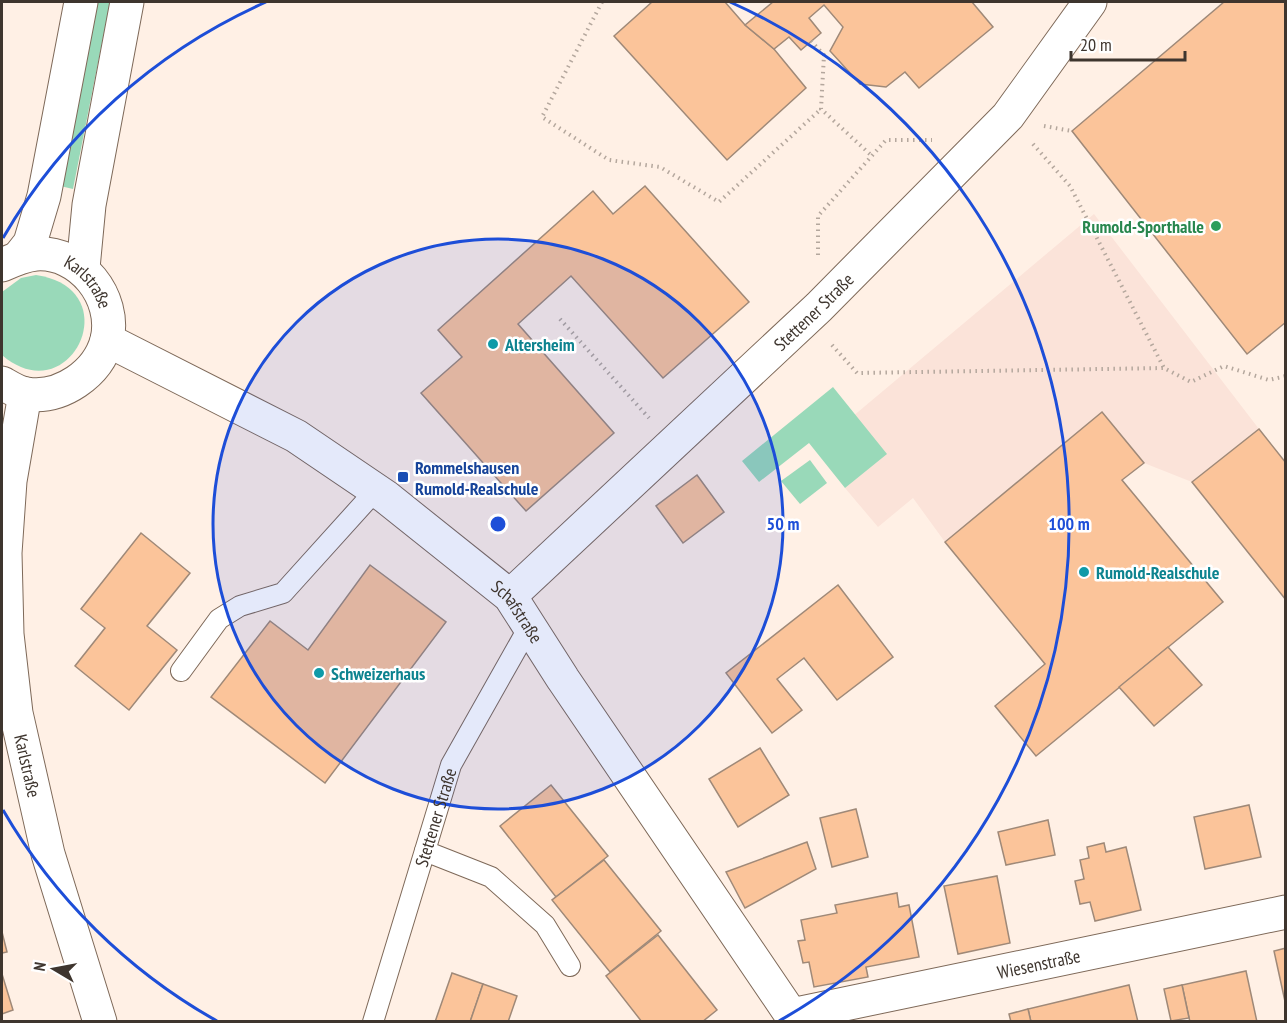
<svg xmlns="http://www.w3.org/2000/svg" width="1287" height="1023" font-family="'PT Sans Narrow',sans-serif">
	<rect width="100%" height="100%" fill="#fff0e5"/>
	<polygon fill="#fbe3d9" points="1094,214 1259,429 1192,482 1144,463 1102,412 945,542 913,498 878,527 845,488 886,454 852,417"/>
	<g fill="#99d9b9">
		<polygon points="93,2 110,2 73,189 56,185"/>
		<path d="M36 275C130 289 70 414 2 355V292L21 278Z"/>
		<polygon points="833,387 887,454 845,488 809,443 759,482 742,461"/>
		<polygon points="810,460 827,483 800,504 781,481"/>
	</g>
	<g fill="#fbc49a" stroke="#9f8978" stroke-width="1.5">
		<polygon points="652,2 725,2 745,25 774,49 806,88 727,160 614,36"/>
		<polygon points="773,2 972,2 993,27 919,88 905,72 886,87 860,84 830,51 843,27 824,5 809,18 821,33 801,50 789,37 774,49 745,25"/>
		<polygon points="1224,2 1286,2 1286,322 1247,354 1072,131"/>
		<polygon points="645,186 749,302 663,378 571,276 518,324 614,433 526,511 421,393 462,357 438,330 593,191 613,214"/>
		<polygon points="1102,412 1144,463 1122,480 1223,602 1036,756 995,706 1045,664 945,542"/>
		<polygon points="1259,429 1286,463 1286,600 1192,482"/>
		<polygon points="697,475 724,512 683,543 656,506"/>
		<polygon points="141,533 190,573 147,626 177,650 129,710 75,666 105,628 81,609"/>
		<polygon points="370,565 446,622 325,783 211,697 270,621 308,650"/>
		<polygon points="838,585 893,657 837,700 804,658 777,679 802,710 772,733 726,673"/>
		<polygon points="1168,647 1202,685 1154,726 1119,687"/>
		<polygon points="760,748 789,795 738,827 709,779"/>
		<polygon points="551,785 608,856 556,897 500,826"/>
		<polygon points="1249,805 1261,857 1205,869 1194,817"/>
		<polygon points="856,809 868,857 832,867 820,818"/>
		<polygon points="1048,820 1055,855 1006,865 998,832"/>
		<polygon points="807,842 816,869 745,908 726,872"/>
		<polygon points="1104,843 1106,852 1126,847 1141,910 1095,921 1090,902 1080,904 1075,881 1084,879 1080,860 1089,858 1087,847"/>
		<polygon points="604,860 661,931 610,972 552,900"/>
		<polygon points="997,876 1010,943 958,954 944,886"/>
		<polygon points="897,893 899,907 909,905 919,957 866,967 868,977 814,987 809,962 803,963 798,941 805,940 801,920 837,913 835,905"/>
		<polygon points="2,932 7,952 2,953"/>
		<polygon points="658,935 717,1010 702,1022 642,1022 606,976"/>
		<polygon points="1286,948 1286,1006 1274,951"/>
		<polygon points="1246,971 1257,1022 1190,1022 1182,985"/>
		<polygon points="452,973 483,984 470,1022 435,1022"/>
		<polygon points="2,974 13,1010 2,1014"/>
		<polygon points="483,984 517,996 508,1022 470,1022"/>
		<polygon points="1129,985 1138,1022 1031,1022 1028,1009"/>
		<polygon points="1182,985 1189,1018 1171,1021 1164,989"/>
		<polygon points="1028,1009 1031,1022 1011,1022 1009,1014"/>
	</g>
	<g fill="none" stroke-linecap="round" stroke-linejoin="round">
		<g stroke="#7e6959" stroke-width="22">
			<g id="service">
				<polyline points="181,671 219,619 240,606 283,593 376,490"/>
				<polyline points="425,851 491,877 545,925 570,966"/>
				<path id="s1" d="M373 1022 451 765 530 625"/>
			</g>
		</g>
		<g stroke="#7e6959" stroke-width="35">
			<g id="minor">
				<path id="s2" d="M107 340 296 436 386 497 510 596 563 679 796 1022"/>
				<path id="s3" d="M510 596 819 307 1008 116 1090 2"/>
				<path id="s4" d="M792 1015 1286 912"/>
			</g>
		</g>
		<g stroke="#7e6959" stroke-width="35">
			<g id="secondary">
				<polyline points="19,257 30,243 44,196 81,2"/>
				<path id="s5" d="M2 265C13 260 24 255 36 254 80 251 117 297 107 340 98 374 61 399 27 394 18 393 9 387 2 383"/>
				<polyline points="83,268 89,205 127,2"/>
				<path id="s6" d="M25 394 10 481 5 553 7 634 16 713 48 854 100 1022"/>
			</g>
		</g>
		<g stroke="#b4a79d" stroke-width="4" stroke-dasharray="1.5 4.5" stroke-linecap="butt">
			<polyline points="602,2 542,117 609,160 660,167 719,202 821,109"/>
			<polyline points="811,41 824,55 821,109 872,156"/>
			<polyline points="1044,126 1072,131"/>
			<polyline points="1033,144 1070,186 1164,368 1191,382 1224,366 1269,380 1286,376"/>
			<polyline points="818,255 818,216 886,140 932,140"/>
			<polyline points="560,319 649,418"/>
			<polyline points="832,345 857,373 1164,368"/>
		</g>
		<use href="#service" stroke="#fff" stroke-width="20"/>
		<use href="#minor" stroke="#fff" stroke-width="33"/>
		<use href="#secondary" stroke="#fff" stroke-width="33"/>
	</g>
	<circle cx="498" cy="524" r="285" fill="#1d4ed8" fill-opacity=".12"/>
	<g fill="none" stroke="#1d4ed8" stroke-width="3">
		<circle cx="498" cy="524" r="285"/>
		<path d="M217 1021A571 571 0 0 1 3 810M3 238A571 571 0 0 1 266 2M730 2A571 571 0 0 1 779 1021"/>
	</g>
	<circle fill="#2e9e5b" stroke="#fff" stroke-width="2" cx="1216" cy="226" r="6"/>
	<g fill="#0f9aa8" stroke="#fff" stroke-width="2">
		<circle cx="493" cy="344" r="6"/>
		<circle cx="1084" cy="572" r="6"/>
		<circle cx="319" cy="673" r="6"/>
	</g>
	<rect fill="#1a4fb4" stroke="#fff" stroke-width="2" x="397" y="471" width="12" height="12" rx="3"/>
	<g text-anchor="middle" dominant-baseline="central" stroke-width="5" stroke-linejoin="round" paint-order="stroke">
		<g font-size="18" font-weight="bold" fill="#27864d" stroke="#fff" text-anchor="end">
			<text x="1204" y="226">Rumold-Sporthalle</text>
		</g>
		<g font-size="18" fill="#3e352e" stroke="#fff">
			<text stroke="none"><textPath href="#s5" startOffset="99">Karlstraße</textPath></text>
			<text stroke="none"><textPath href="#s3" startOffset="416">Stettener Straße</textPath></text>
			<text stroke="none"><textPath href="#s2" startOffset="496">Schafstraße</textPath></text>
			<text stroke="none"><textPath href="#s6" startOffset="375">Karlstraße</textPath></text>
			<text stroke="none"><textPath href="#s1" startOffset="214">Stettener Straße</textPath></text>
			<text stroke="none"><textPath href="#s4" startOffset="252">Wiesenstraße</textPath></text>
		</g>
		<g font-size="18" font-weight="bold" fill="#0d838f" stroke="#fff" text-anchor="start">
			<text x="505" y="344">Altersheim</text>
			<text x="1096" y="572">Rumold-Realschule</text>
			<text x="331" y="673">Schweizerhaus</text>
		</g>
		<g font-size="18" font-weight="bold" fill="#164399" stroke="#fff" text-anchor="start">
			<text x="415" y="467">Rommelshausen<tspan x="415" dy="21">Rumold-Realschule</tspan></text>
		</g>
	</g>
	<circle cx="498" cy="524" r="9" fill="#1d4ed8" stroke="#fff" stroke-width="3"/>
	<g font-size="18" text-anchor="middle" font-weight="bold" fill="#1d4ed8" stroke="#fff" stroke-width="5" stroke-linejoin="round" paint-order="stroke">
		<text x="783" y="530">50 m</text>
		<text x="1069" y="530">100 m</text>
	</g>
	<rect width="1287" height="1023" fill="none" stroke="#3e352e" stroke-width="6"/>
	<g transform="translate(54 969) rotate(280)" stroke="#ffffff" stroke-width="4.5" paint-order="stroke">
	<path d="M0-4.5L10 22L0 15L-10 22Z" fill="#3e352e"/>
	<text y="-9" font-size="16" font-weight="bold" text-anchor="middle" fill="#3e352e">N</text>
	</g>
	<path d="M1071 51v9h114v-9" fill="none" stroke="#3e352e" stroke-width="3"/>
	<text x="1080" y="51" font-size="18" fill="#3e352e" stroke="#ffffff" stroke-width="4.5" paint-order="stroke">20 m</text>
</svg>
